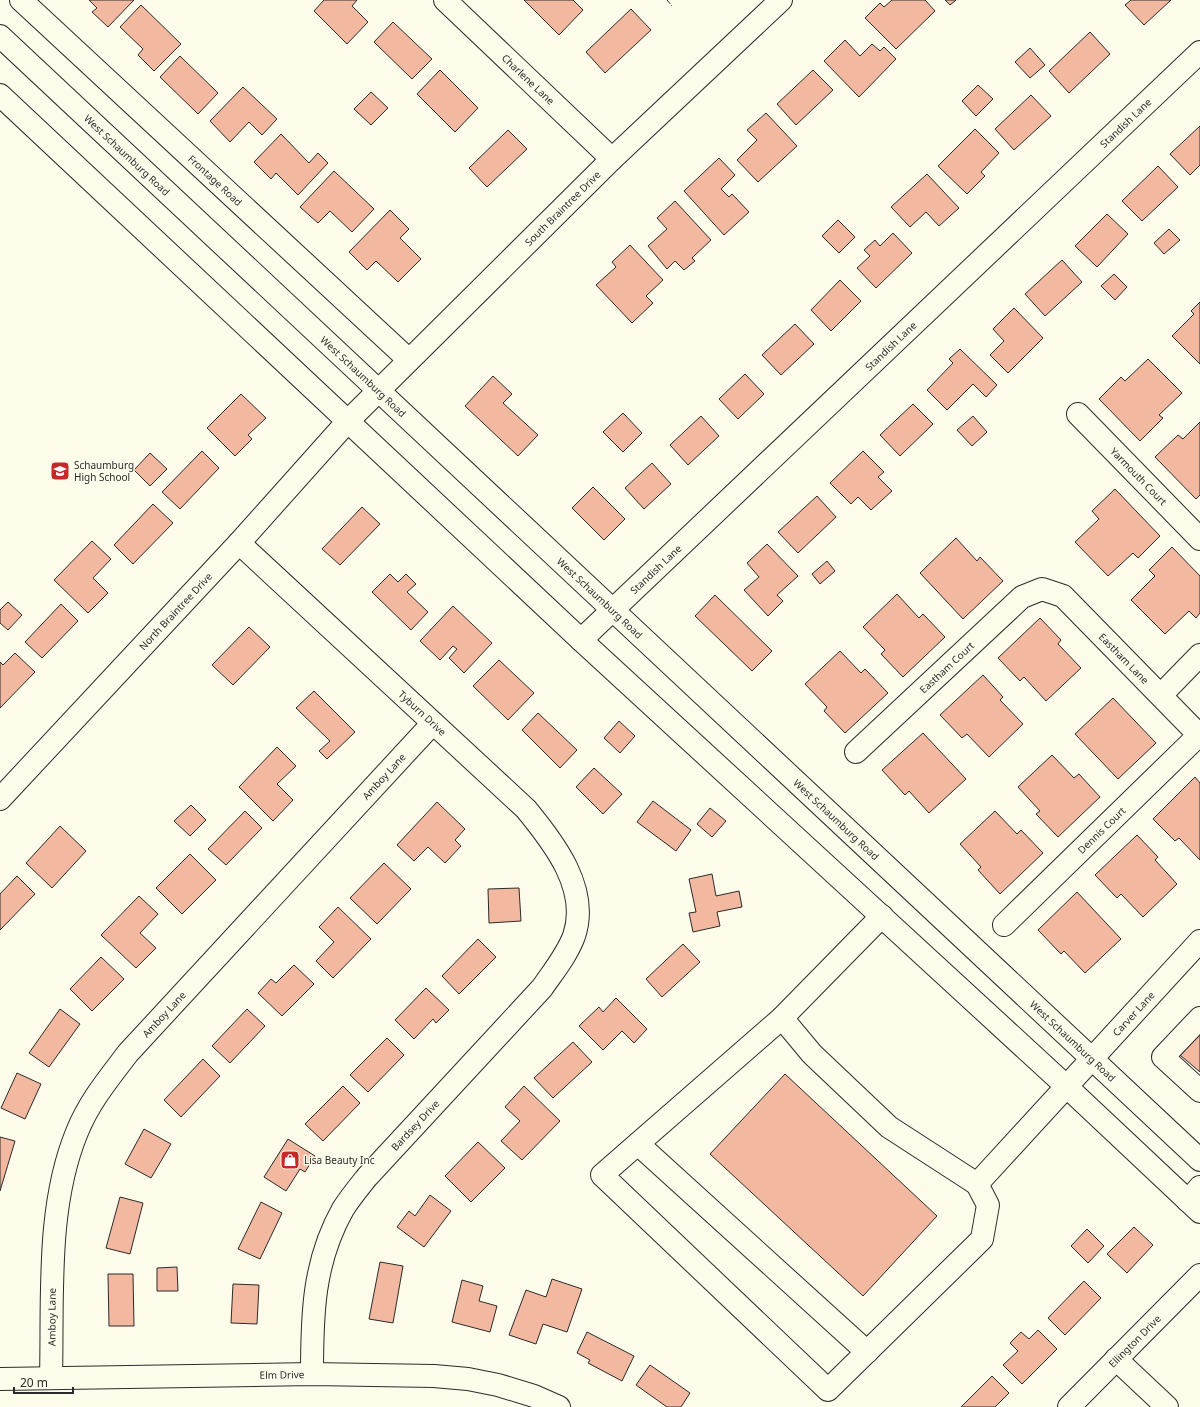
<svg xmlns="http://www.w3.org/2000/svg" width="1200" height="1407" font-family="'Noto Sans',sans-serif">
	<rect width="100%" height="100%" fill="#fdfbea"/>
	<g fill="#f2b8a0" stroke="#2b2b2b">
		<polygon points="89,0 134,0 108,27 92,12 97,8"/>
		<polygon points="324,0 357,0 352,6 368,22 347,44 314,11"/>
		<polygon points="524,0 573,0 583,10 559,35"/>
		<polygon points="892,0 925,0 935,11 896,49 865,18 880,3 884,7"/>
		<polygon points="945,0 956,0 950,5"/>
		<polygon points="1131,0 1171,0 1144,25 1125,5"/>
		<polygon points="141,5 181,44 154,71 138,55 143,49 120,27"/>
		<polygon points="631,9 651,30 605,73 586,52"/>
		<polygon points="393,22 432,59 412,79 374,42"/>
		<polygon points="1090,32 1110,54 1069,93 1049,71"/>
		<polygon points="845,40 860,56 872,44 880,51 884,47 896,59 859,97 824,61"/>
		<polygon points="1030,48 1045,65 1030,78 1015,62"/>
		<polygon points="180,56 218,93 198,114 160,77"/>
		<polygon points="440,70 478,108 455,132 417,94"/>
		<polygon points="813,70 833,90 796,125 777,104"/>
		<polygon points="978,85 993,99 976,116 962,101"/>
		<polygon points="243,87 277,119 262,135 249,122 230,142 210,121"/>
		<polygon points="371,92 388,108 371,125 354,109"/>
		<polygon points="1031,95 1051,116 1014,150 995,129"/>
		<polygon points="766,113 797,146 758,182 737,160 757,140 747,130"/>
		<polygon points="1200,126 1200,165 1190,175 1170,154"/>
		<polygon points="975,129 999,153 981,172 985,176 967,194 938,166"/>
		<polygon points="508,130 527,149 487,187 469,168"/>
		<polygon points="281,134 309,163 318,153 328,163 298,195 276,173 271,179 254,162"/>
		<polygon points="719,158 735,175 721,189 729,197 732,194 749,212 724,235 684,191"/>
		<polygon points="1158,166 1178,187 1142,221 1122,201"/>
		<polygon points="334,171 374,209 352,232 330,211 318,223 300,207"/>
		<polygon points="927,174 959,208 939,226 926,212 910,227 891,207"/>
		<polygon points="675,201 711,240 692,258 695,261 684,270 675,261 667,269 648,246 667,229 657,218"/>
		<polygon points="390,210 409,229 400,238 421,259 398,282 376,261 367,270 349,252"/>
		<polygon points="1107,214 1128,234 1097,267 1075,246"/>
		<polygon points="838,220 855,237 839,253 822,236"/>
		<polygon points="1169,229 1180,240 1164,254 1154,243"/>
		<polygon points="893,233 912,253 876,288 857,268 870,256 864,250 875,240 880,246"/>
		<polygon points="630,245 663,280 646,296 653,303 632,323 596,285 616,267 612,262"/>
		<polygon points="1062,260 1082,282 1045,316 1025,294"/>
		<polygon points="1114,274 1127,287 1115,300 1101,286"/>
		<polygon points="840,280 861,301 831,331 811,310"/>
		<polygon points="1200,302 1200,364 1172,336 1194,314 1191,311"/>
		<polygon points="1014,308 1043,338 1008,373 990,355 1004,341 993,329"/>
		<polygon points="795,324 814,344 781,375 762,355"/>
		<polygon points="960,349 997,385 986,397 973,384 947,410 927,390 953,363 949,359"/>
		<polygon points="1148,359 1182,393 1159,415 1163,418 1140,441 1099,399 1121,377 1125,381"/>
		<polygon points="745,374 764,394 738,419 719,399"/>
		<polygon points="493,376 512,394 503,403 538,435 518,456 465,406"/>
		<polygon points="241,394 266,418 248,435 252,439 235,456 207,428"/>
		<polygon points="913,404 933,424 900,456 880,435"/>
		<polygon points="623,413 642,433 623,452 603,432"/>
		<polygon points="701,416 719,436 688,465 670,445"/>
		<polygon points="973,416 987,432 972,446 957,430"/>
		<polygon points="1200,422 1200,495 1196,499 1155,457 1178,435 1183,439"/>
		<polygon points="202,451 219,468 180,509 162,492"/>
		<polygon points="863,451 884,472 878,477 892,491 871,510 858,497 851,504 830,483"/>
		<polygon points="150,453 167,469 150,486 134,470"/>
		<polygon points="652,463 671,484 644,509 625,488"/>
		<polygon points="593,487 625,519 604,540 572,508"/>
		<polygon points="1115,489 1160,536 1138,558 1133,553 1108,576 1075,542 1099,519 1092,511"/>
		<polygon points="817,496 836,517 798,553 778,532"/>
		<polygon points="153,504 173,523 133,564 114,545"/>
		<polygon points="362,507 380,524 340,565 322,549"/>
		<polygon points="956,538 977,561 980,557 1003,581 963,619 920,573"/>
		<polygon points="92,541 111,559 93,578 108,593 88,613 54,580"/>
		<polygon points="767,544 798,576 777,595 783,601 768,616 744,590 759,577 747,563"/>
		<polygon points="1172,547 1200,576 1200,613 1196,618 1189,611 1165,634 1131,600 1155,576 1149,570"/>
		<polygon points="827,561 835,571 820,584 812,574"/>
		<polygon points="390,574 398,582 406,574 416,584 407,592 428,612 411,630 372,592"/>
		<polygon points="897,594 919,618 923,614 945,637 903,677 881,654 885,650 863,627"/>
		<polygon points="715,595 772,651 752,671 695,616"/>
		<polygon points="8,602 22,615 8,630 0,623 0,610"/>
		<polygon points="61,604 78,621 42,658 25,642"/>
		<polygon points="453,606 492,643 464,673 449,658 457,649 453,646 440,660 420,641"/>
		<polygon points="1040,618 1061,640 1058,644 1081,668 1046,701 1024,677 1020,681 998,658"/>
		<polygon points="249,627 270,647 233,685 212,665"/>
		<polygon points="840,651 861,673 865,669 888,693 845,733 824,711 827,707 805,684"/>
		<polygon points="15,653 35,672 0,708 0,662 3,665"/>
		<polygon points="499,660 534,693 508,720 473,686"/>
		<polygon points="983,675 1003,697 1000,700 1023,724 989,757 967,734 962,738 940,715"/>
		<polygon points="314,691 355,732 327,759 319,751 330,741 296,708"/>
		<polygon points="1113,698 1156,743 1118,779 1075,734"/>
		<polygon points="538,713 577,750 560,768 522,730"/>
		<polygon points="619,721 635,736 620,753 604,738"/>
		<polygon points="923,733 966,779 929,813 909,791 905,795 882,770"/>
		<polygon points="277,747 296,766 277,784 293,800 273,821 239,787"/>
		<polygon points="1052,755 1074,778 1079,774 1100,797 1058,837 1036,814 1040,811 1018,787"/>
		<polygon points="594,768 622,794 603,814 576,787"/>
		<polygon points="1195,777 1200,783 1200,860 1179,838 1175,841 1153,819"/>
		<polygon points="653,801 691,830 676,851 637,822"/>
		<polygon points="437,802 465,829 455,840 461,846 445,863 428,847 414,861 397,845"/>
		<polygon points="191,805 206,820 190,836 174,821"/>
		<polygon points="710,808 726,821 712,837 697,824"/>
		<polygon points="245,811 262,828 226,865 208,849"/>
		<polygon points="995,811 1017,834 1021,830 1043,853 1000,894 978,870 981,867 960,844"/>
		<polygon points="60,826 86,851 52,888 26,863"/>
		<polygon points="1137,835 1158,857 1155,860 1177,884 1143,917 1121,894 1117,898 1095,875"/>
		<polygon points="190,854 216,880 182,914 156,888"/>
		<polygon points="384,863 411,889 377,924 350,898"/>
		<polygon points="712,874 716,896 739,891 742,907 717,912 720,926 693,932 689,913 696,912 689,879"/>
		<polygon points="17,876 35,894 0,930 0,894"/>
		<polygon points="519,888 521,921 489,923 488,889"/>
		<polygon points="1077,892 1121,939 1085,973 1064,951 1061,954 1038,930"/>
		<polygon points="139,896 158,914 140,933 156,948 136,968 101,935"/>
		<polygon points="338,907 371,939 333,978 316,961 334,942 319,927"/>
		<polygon points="478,939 496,957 459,994 442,976"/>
		<polygon points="683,944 700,962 662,997 646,979"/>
		<polygon points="101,957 124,979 92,1011 70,989"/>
		<polygon points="294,965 314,984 282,1016 258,993 271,979 276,983"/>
		<polygon points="426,988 449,1010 436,1023 433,1019 414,1039 395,1020"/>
		<polygon points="616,998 647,1029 634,1043 622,1031 603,1050 579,1026 599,1007 603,1012"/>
		<polygon points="60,1009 80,1024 49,1067 29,1053"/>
		<polygon points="247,1009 265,1026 230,1063 212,1046"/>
		<polygon points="1200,1033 1200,1072 1180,1055"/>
		<polygon points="387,1038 404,1055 368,1092 350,1075"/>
		<polygon points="573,1042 592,1062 553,1098 534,1078"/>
		<polygon points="203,1059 220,1076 181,1117 164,1100"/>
		<polygon points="17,1073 41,1084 25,1119 1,1108"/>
		<polygon points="785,1074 937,1216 863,1296 710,1154"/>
		<polygon points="343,1086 360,1103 323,1141 305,1124"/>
		<polygon points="524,1086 560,1121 522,1160 501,1141 520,1121 505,1107"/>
		<polygon points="144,1129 171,1144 151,1178 125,1164"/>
		<polygon points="0,1137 15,1141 0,1191"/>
		<polygon points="288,1139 315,1156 305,1172 300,1169 286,1191 264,1177"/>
		<polygon points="478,1142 505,1168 471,1202 445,1176"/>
		<polygon points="430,1195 451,1211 424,1247 397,1227 409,1211 415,1216"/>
		<polygon points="120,1197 143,1203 130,1254 106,1248"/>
		<polygon points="261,1202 282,1213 260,1259 238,1249"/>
		<polygon points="1134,1227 1153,1245 1127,1273 1107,1254"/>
		<polygon points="1087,1229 1104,1246 1088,1263 1071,1246"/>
		<polygon points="380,1262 403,1266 393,1323 369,1319"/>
		<polygon points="177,1267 178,1291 157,1291 157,1268"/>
		<polygon points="108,1274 133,1274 134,1326 109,1326"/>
		<polygon points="552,1279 582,1289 567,1332 543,1324 536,1344 509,1335 526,1290 546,1297"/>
		<polygon points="462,1280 483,1286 479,1301 497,1306 490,1332 452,1322"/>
		<polygon points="1084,1281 1101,1298 1065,1335 1048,1318"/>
		<polygon points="233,1284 259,1285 257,1324 231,1323"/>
		<polygon points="1038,1330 1057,1349 1022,1384 1003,1365 1018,1351 1010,1343 1021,1332 1029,1339"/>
		<polygon points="587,1332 634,1356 622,1381 588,1363 590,1360 577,1353"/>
		<polygon points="650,1365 690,1393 681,1407 667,1407 636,1385"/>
		<polygon points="992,1376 1009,1393 995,1407 961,1407"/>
	</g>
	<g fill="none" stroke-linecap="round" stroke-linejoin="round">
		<g stroke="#2b2b2b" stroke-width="24">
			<g id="minor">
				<path id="s1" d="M21 0 409 360"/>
				<path id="s2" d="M445 0 612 159"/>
				<path id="s3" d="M1078 414 1200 539"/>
				<path id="s4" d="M239 543 526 809C554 843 590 889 574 936 567 955 553 972 542 988L367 1177C359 1187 350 1198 343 1209 313 1262 312 1315 312 1374"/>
				<path id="s5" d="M581 640 1200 52"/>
				<polyline points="1161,695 1200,655"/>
				<path id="s6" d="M856 752 1022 597 1042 589 1063 596 1200 736"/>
				<path id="s7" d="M0 799 239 543 348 421 612 159 781 0"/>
				<path id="s8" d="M882 916 782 1018 812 1054 889 1127 977 1184 1200 941"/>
				<path id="s9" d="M1004 925 1199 735"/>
				<polyline points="782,1018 602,1175 828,1390 982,1239 988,1205 977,1184"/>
				<polyline points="1200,1018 1163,1057 1200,1091"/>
				<polyline points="638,1144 867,1352"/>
				<polyline points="1188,1201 1200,1187"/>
				<polyline points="1116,1359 1167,1407"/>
				<path id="s10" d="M51 1378C53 1298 46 1207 77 1132 89 1102 109 1078 128 1053L433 723"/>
				<path id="s11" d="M0 1379 312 1374 434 1376 468 1379 498 1385 534 1396 559 1407"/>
				<path id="s12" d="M1069 1407 1200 1275"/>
			</g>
		</g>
		<g stroke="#2b2b2b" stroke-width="24">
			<g id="major">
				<path id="s13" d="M0 36 1200 1160"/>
				<polyline points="0,95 581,640 1066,1086 1200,1212"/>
			</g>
		</g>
		<use href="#minor" stroke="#fdfbea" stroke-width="22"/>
		<use href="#major" stroke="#fdfbea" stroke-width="22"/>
		<polyline stroke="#2b2b2b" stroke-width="1" stroke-dasharray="5 2" stroke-linecap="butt" points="667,0 672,6"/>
	</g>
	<defs>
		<g id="school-square" transform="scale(1)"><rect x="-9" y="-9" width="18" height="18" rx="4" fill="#c62828" stroke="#fdfbea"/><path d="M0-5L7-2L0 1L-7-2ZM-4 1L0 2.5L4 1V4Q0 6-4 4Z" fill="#fff"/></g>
		<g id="shop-square" transform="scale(1)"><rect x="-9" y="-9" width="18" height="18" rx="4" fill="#c62828" stroke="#fdfbea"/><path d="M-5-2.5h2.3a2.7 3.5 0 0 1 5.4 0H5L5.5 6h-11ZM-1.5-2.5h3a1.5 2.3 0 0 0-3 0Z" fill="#fff"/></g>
	</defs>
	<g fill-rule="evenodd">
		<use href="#school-square" x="60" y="471"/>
		<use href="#shop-square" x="290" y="1160"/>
	</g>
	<g text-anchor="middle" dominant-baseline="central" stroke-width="3" stroke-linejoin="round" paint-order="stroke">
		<g font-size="10" fill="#2b2b2b" stroke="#fdfbea">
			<text stroke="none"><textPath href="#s2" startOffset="115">Charlene Lane</textPath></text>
			<text stroke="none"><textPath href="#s5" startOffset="751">Standish Lane</textPath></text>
			<text stroke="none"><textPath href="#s13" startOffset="174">West Schaumburg Road</textPath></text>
			<text stroke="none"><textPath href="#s1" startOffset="265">Frontage Road</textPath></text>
			<text stroke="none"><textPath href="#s7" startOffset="816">South Braintree Drive</textPath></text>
			<text stroke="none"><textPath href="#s5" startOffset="427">Standish Lane</textPath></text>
			<text stroke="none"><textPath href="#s13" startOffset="498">West Schaumburg Road</textPath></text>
			<text stroke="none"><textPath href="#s3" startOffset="87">Yarmouth Court</textPath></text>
			<text stroke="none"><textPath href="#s5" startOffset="103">Standish Lane</textPath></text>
			<text stroke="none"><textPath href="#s13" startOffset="822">West Schaumburg Road</textPath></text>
			<text stroke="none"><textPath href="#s7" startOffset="257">North Braintree Drive</textPath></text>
			<text stroke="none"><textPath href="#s6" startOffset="358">Eastham Lane</textPath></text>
			<text stroke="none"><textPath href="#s6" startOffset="124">Eastham Court</textPath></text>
			<text stroke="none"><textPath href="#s4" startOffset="250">Tyburn Drive</textPath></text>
			<text stroke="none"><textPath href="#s10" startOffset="720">Amboy Lane</textPath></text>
			<text stroke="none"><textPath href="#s13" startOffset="1146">West Schaumburg Road</textPath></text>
			<text stroke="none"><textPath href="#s9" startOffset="136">Dennis Court</textPath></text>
			<text stroke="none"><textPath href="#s8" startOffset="632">Carver Lane</textPath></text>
			<text stroke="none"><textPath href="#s10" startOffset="396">Amboy Lane</textPath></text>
			<text stroke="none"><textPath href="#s13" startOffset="1470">West Schaumburg Road</textPath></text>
			<text transform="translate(415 1125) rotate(-47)">Bardsey Drive</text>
			<text stroke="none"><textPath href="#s10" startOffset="61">Amboy Lane</textPath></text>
			<text stroke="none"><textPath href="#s12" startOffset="93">Ellington Drive</textPath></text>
			<text stroke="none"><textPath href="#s11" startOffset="282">Elm Drive</textPath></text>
		</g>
		<g font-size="10" fill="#2b2b2b" stroke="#fdfbea" text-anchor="start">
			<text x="74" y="465">Schaumburg<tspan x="74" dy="12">High School</tspan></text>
			<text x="304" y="1160">Lisa Beauty Inc</text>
		</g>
	</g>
	<path d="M14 1387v6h59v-6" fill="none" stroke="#2b2b2b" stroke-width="2"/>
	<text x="20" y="1387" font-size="12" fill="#2b2b2b" stroke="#fdfbea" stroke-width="3" paint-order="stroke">20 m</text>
</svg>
